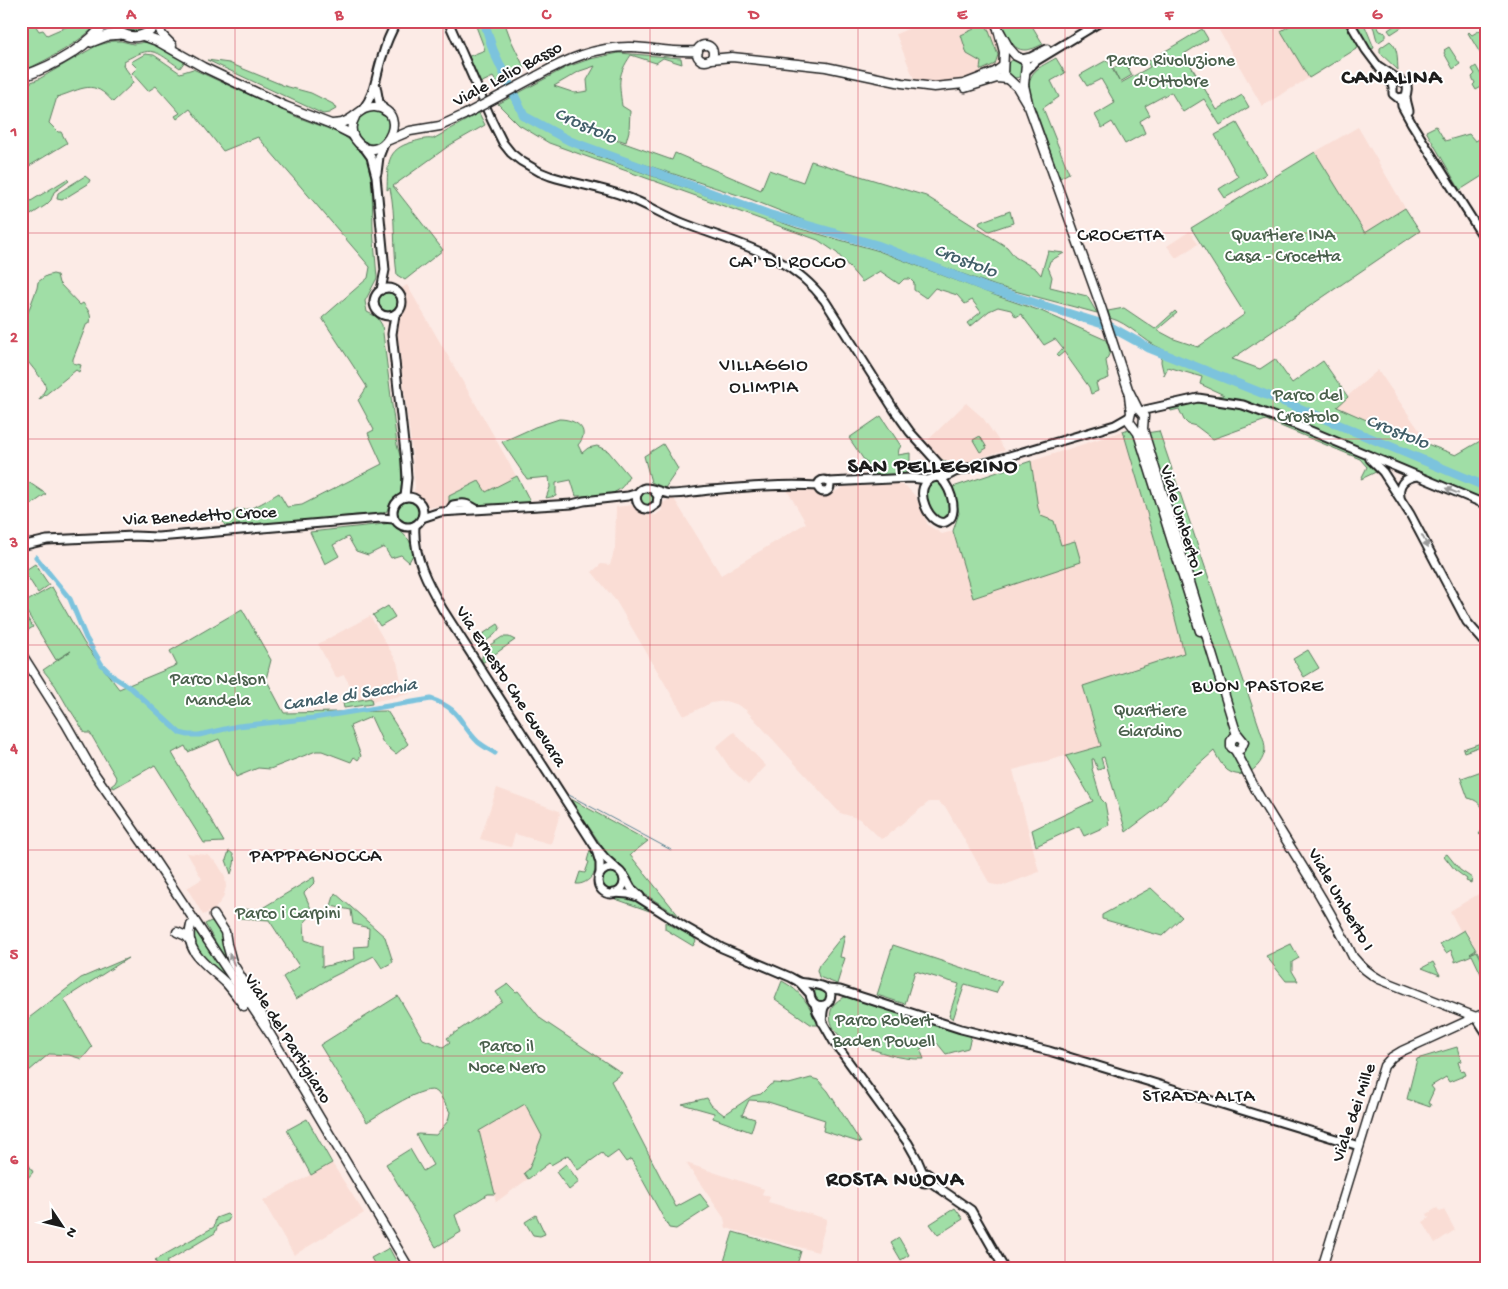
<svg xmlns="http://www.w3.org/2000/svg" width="1508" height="1289" font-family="'Gochi Hand',sans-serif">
	<rect width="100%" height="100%" fill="#fcebe6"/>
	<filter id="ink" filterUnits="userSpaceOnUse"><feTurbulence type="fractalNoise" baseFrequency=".02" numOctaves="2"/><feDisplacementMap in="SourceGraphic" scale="10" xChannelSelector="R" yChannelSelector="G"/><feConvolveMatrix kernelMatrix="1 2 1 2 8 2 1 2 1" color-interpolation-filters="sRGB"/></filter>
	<g filter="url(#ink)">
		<g fill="#faddd5">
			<polygon points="926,21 994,21 998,29 1002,67 964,84 916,84 896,34"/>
			<polygon points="1226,21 1298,21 1282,31 1309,78 1262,106 1217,27"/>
			<polygon points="1358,127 1405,208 1365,234 1315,152"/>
			<polygon points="1190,231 1198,244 1176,258 1167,246"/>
			<polygon points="407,285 494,436 531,503 478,506 469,501 450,503 445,506 429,507 416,495 414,490 415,487 411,444 396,323 404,308 407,299 402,288"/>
			<polygon points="1378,370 1428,443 1380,426 1336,406"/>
			<polygon points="966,403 983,418 1005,450 960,464 950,465 939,458 924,444"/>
			<polygon points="1123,431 1154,537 1185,653 1102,746 1013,770 1039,872 1002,886 990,884 946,808 938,802 929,802 885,837 881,839 860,819 840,813 746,710 736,704 725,701 711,703 684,716 616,601 592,572 601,564 610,565 615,548 616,507 632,505 645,515 656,515 662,510 661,504 673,497 721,575 806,523 787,490 811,489 817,494 826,496 844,487 897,484 906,486 916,497 928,525 942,534 953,531 958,517 959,509 953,487"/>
			<polygon points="370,616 397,662 402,685 410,694 361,704 344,675 336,678 318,644"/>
			<polygon points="734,732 766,766 748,785 730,768 716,747"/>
			<polygon points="497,788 559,811 560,814 551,844 515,834 511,847 480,839"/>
			<polygon points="187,853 207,855 217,863 225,876 226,887 223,898 215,909 203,915 187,888 202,879"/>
			<polygon points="1487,889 1487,970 1466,930 1461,932 1450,911"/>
			<polygon points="531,1100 560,1156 496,1202 479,1131"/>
			<polygon points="332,1163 364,1213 294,1255 263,1201"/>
			<polygon points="686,1163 764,1189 762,1194 770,1197 768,1202 827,1219 818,1252 726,1228 724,1218"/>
			<polygon points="1437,1208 1440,1212 1444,1210 1455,1230 1435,1243 1423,1222 1429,1218 1427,1214"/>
		</g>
		<g fill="#a0dea6" stroke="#5e7d61" fill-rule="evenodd">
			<path d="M25 21H34L33 22 39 31 43 30 47 35C67 26 79 21 101 21 78 44 51 58 21 72V23Z"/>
			<path d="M116 21H153C140 36 128 37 116 21Z"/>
			<polygon points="474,21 504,21 511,40 525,69 498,85 493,77 478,84 467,57 485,50"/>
			<polygon points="978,21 985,21 998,55 995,64 982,70 980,69 981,62 967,54 961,35 974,29"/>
			<path d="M1000 21H1029L1043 44C1015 59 1012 44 1000 21Z"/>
			<polygon points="1298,21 1346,21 1361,46 1309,78 1281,31"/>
			<polygon points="1349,21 1363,21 1374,48 1370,50"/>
			<polygon points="1370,21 1374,21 1380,31 1386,33 1386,37 1379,42 1377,41 1374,29"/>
			<polygon points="1401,21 1411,21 1391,34 1388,30"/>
			<polygon points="1487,26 1487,67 1484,68 1483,65 1486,63 1468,33 1469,32 1472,35"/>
			<polygon points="1202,29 1208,39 1184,54 1217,110 1242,95 1249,107 1220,125 1204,99 1183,112 1171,92 1145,106 1150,115 1140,121 1145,133 1125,144 1112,122 1102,128 1095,115 1115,103 1101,79 1087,86 1080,75 1107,60 1119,81 1113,68 1125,62 1132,75 1120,82 1121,83 1150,67 1147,62"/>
			<path d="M113 41H121L133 44 146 42 157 45 185 61 180 68C154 50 153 45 124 61L123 65 131 76 133 83 113 102C93 78 83 89 57 97L49 123 58 132H61L67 143 21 171V86L39 79 96 46Z"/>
			<path d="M1390 41C1399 48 1397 60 1398 70L1380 53V48Z"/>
			<polygon points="1449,47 1460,64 1453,69 1444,53 1445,51 1444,50"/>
			<path d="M619 53 681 58 682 64 663 58 656 63 631 55C617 76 619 81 622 106L630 111 629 131 626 142 579 127 672 160 675 153 761 190 769 170 803 182 811 161 926 196 1007 247 1015 257 1036 269 1041 275 1048 251 1064 253 1050 261 1048 267 1052 277 1050 287 1087 296 1097 313 996 286 913 256 808 222 750 199 582 144 580 150 797 228 876 250 997 296 1041 311 1106 340 1110 352 1106 361 1109 378 1096 383 1098 391 1091 394 1089 387 1064 352 1058 357 1056 355 1063 349 1055 339 1044 345 1021 314 1016 317 1011 310 998 307 989 311 970 327 967 323 981 312 972 300 965 304 957 295 935 288 926 298 914 290V283L910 279H904L899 284 880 271 862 282 837 253 818 240 549 143 519 125 498 104 567 67 590 59ZM595 66 587 80 588 91 575 93 554 86 580 71Z"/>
			<path d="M145 54 154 55 180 73 193 69 297 117 340 133 353 143 367 158 372 182 373 229 377 278 365 301 367 312 377 317 382 325 397 445 401 459 402 492C394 498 389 502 387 511L380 515H357L227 529 222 520 237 509C250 513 268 499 279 493L287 507 302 505 382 464 368 433 374 430 358 400 360 398 367 387 322 318 368 278 370 267 258 137 223 151 190 109 177 119 175 116 180 113 156 86 148 91 132 73 137 68 131 62Z"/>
			<path d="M1056 58 1065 73 1051 81 1059 97 1043 108 1069 173 1060 178 1030 94C1026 71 1039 68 1056 58Z"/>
			<polygon points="207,60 229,63 285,86 311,93 333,104 336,109 329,113 323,114"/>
			<circle cx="1015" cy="69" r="9"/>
			<polygon points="1476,66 1482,77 1483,86 1476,90 1473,85 1475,83 1472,77 1475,74 1472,69"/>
			<circle cx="373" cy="127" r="17"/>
			<path d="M479 113 485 125 450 145 393 186 443 250 405 280 397 275C393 246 396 217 390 188L387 190C388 166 385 149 413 142 419 140 426 138 433 139Z"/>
			<polygon points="1237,123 1266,174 1225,198 1219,189 1238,177 1215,135"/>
			<polygon points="1436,126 1445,141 1469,134 1475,141 1487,136 1487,173 1460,190 1426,131"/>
			<path d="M1315 152 1365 233 1405 208 1420 231 1232 359 1260 369 1275 359 1292 383 1323 361 1348 397 1337 407 1380 426 1386 424 1427 444 1456 455 1487 437V504L1364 456 1380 470 1361 479 1367 467 1360 459 1266 420 1213 439 1196 426 1188 424 1184 420 1179 409 1171 411 1169 405 1198 398 1224 395 1200 384 1202 377 1168 367 1164 375 1161 362 1162 349C1143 341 1129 323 1110 318L1108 311 1124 308 1155 329 1175 311 1177 313 1157 330 1174 339 1198 347 1245 314 1191 228Z"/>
			<polygon points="85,176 90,180 88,184 62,200 57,199 58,193"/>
			<polygon points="67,179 69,181 54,192 51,200 46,205 23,220 21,216 21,207"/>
			<polygon points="1010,211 1013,223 989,231 979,224 980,222"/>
			<path d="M53 274 57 275 59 283 80 305 83 303C88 310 92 314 90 323H87L73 359V363L81 365 79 372 76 370 39 400 46 388 44 382 21 353V331L37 288 38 282 46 276Z"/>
			<circle cx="388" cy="302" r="9"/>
			<polygon points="881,416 901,446 899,449 898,455 910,453 910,465 906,469 906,475 869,477 867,462 864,460 849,438"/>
			<path d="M559 419C575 419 592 429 578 445L582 453 588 448 597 446 608 451 629 476C619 500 598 495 576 496L571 480 556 483V496L546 498 550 487 549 477 527 479 502 442 535 427Z"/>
			<path d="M1131 428 1146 433 1159 431 1262 735C1264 740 1265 745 1265 750 1262 768 1243 782 1227 770 1221 765 1218 758 1214 751L1186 776 1155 810 1126 832 1104 757 1101 758 1104 768 1098 770 1094 759H1092L1093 768 1092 769 1101 799 1105 803 1109 825 1084 836 1079 826 1036 846 1032 830 1093 801 1066 756 1101 746 1083 686 1184 653 1154 537 1123 431Z"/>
			<polygon points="980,436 987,448 980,452 973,440"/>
			<polygon points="663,444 678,469 665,488 651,482 644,456"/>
			<polygon points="939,458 955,467 960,468 943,474 943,465"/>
			<polygon points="1031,461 1038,508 1041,516 1054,521 1061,545 1075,541 1081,562 973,598 953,531 959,513 953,487"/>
			<polygon points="517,476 531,503 478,506 469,501 449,503 449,496 479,481 486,492"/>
			<polygon points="21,477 46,494 24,510 21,501"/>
			<path d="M936 481C946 483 953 505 949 514 948 517 946 519 944 521L933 515C929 502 918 487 936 481Z"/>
			<polygon points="648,491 653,493 656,500 648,508 640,502 641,494"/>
			<circle cx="408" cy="512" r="13"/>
			<polygon points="393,523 409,540 414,553 409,562 401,555 391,558 384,547 368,555 356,551 348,537 333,545 339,556 325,564 310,532"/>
			<polygon points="35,564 49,585 38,593 24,571"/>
			<polygon points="52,587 84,643 119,689 177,665 170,651 242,609 271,660 266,679 284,713 387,711 408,744 396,754 383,743 371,717 350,726 361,756 358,760 354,757 351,762 322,751 316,751 270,769 258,768 236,777 219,739 188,752 185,746 172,753 224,842 204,843 155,765 114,788 111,786 115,783 117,779 90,733 85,733 71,711 70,711 55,685 43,670 71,651 56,660 22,604"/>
			<polygon points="388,606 395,617 380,626 373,615"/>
			<polygon points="21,608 33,627 22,634 21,632"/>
			<path d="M498 624 500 627C496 636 482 646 473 643L472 641Z"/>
			<path d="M502 637H509L515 640 482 663C480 649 492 644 502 637Z"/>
			<polygon points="1308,650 1319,668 1304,677 1293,659"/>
			<polygon points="371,698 372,704 344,708 343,703"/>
			<polygon points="1487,741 1486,754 1481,746 1464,752 1463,749"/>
			<path d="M1487 769V833L1480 835 1479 834C1491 821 1485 801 1468 798L1460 776 1462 778Z"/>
			<polygon points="569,798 648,841 630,855 679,916 640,891 631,884 623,868 612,859 606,852"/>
			<path d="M590 850C592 854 596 857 596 862 598 873 587 885 576 884L580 872 585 873 589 862 587 861Z"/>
			<path d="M229 851C238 856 234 865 231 874L226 860Z"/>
			<polygon points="1447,854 1460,870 1472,878 1471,883 1466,881 1467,879 1455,870 1444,856"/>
			<circle cx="612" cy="881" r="10"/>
			<polygon points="314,877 315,882 304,893 313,913 304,923 305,940 322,946 322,967 355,959 354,947 368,946 369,928 353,924 351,910 331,906 335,893 385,937 393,962 382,968 374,956 332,977 296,999 283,977 299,966 269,920 239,918 240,909 259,910"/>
			<polygon points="1151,888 1182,917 1162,936 1102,919 1102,915"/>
			<polygon points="607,896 632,896 659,912 658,914"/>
			<polygon points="211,921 222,929 232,970 205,924"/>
			<polygon points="665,922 694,938 696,941 693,946 665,929"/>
			<path d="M195 930 253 1013V1015C247 1007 243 999 237 992 222 975 187 957 195 930Z"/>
			<polygon points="1464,930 1476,950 1470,954 1477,951 1487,970 1487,977 1483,978 1472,955 1455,962 1455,960 1451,950 1446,953 1440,944"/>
			<polygon points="843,935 845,935 840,957 845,958 837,984 819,977 817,970 819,965"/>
			<polygon points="1291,944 1299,958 1292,962 1292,971 1298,981 1286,981 1266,956"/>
			<polygon points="893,945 1002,981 996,993 965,984 953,1019 949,1016 959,984 915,971 905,1004 877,995"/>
			<polygon points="128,958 64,999 92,1047 82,1059 69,1055 49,1054 29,1071 21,1057 21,1024 81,978"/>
			<polygon points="1433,962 1440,975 1422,968"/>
			<path d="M782 981C801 991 810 1005 818 1025H812L775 999Z"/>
			<path d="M508 984 516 992 518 991 541 1019 622 1073 611 1081 676 1207 700 1194 710 1207 676 1229 669 1228 631 1159 626 1162 618 1151 607 1159 602 1153 578 1170 568 1155 551 1165 549 1163 528 1179 524 1173 529 1169 542 1136 525 1104 479 1131 495 1194H488L455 1215 461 1232 436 1247 386 1164 410 1149 423 1171 433 1165 416 1135 418 1134 436 1135 448 1121 450 1112C446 1106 442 1097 437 1092 426 1082 379 1115 367 1122L320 1045 398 996 423 1039 443 1047 450 1042 447 1038 502 1001 496 992Z"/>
			<circle cx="820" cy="996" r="7"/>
			<path d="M852 996C891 1011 931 1026 972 1033L968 1048 946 1054 937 1043 920 1049 924 1059C900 1060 879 1052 856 1043 851 1041 843 1039 839 1035 823 1019 830 997 852 996Z"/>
			<polygon points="1457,1047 1461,1061 1458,1062 1461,1071 1464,1070 1466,1075 1449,1082 1446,1077 1431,1086 1434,1090 1428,1103 1431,1105 1430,1107 1407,1099 1417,1059"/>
			<polygon points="811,1078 818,1080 828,1091 861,1143 823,1131 825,1120 765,1101 749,1100 742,1115 755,1119 751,1132 713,1118 714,1113 682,1104 707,1098 711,1105 724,1115 752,1096 761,1094 770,1085 774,1083 789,1084"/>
			<polygon points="307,1119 332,1163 311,1175 287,1130"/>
			<polygon points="21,1151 33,1172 21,1186"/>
			<polygon points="566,1164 579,1182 569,1190 556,1172"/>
			<polygon points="955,1208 963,1219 938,1235 930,1224"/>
			<polygon points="227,1214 230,1217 228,1221 218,1225 215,1233 166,1262 170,1268 158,1268 155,1260 214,1227 216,1218"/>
			<polygon points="536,1215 545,1234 540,1236 533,1235 525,1222"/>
			<polygon points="733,1232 801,1251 796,1268 722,1268"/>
			<polygon points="899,1238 909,1255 901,1260 891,1243"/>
			<polygon points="389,1248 400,1268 377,1268 371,1258"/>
		</g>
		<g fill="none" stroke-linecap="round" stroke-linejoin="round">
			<polyline stroke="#568090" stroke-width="1" points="569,795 671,850"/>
			<path stroke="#7cc3dd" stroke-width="5" d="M36 557 70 599 86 638 102 665 115 678 131 688 180 733 188 735H199L238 726 314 718 431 699C461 709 458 722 478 742 483 746 490 750 495 753"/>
			<polyline stroke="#7cc3dd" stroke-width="9" points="484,21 493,50 524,116 570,141 768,214 877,245 987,288 1109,326 1149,348 1294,406 1487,487"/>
			<g stroke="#1c1c1c" stroke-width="11">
				<g id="tertiary">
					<path d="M448 21 492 121 503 143 511 153 521 161 540 172 550 176C575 184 600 187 624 196 645 203 663 215 683 223 736 244 789 253 825 301L895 411 910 432 938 463 942 479"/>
					<polyline points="1349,21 1366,50 1393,86 1393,94 1398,98 1404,97"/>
					<polyline points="1022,59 1031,57 1047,49"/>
					<path d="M1380 67 1407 85C1408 90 1407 91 1406 96 1406 101 1408 106 1409 111"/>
					<polyline points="1027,70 1036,61 1102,21"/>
					<polyline points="376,86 379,102 385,111"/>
					<polyline points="1401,98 1402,106 1412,124 1487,243"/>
					<path d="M363 109C376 93 376 73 383 54 386 43 391 32 397 21"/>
					<polyline points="363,146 371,157 376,176 385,270 381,290"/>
					<polyline points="377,173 379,157 384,144"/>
					<circle cx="388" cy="302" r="14"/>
					<polyline points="395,315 392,334 406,462 407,478 405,497"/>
					<polyline points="1140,411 1198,398 1243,405 1294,424 1487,505"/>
					<polyline points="1370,459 1383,472 1410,514 1467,622 1487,645"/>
					<path d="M937 477C949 480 959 511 949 520 932 535 906 481 937 477Z"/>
					<polyline points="942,479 955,472 1115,425 1129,417"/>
					<circle cx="824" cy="486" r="6"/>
					<polyline points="829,482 911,478 928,480"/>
					<path d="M653 490 658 496 657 504 650 509C635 511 631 491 645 488 653 487 662 494 671 494 684 494 697 491 710 490 746 487 782 484 818 486"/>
					<circle cx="408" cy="512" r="15"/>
					<path d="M1400 497C1398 484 1404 478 1417 476"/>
					<path d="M449 511 453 505C464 503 466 503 476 509"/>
					<polyline points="422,518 440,512 572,504 584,501 628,496 638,493"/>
					<path d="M415 526C413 557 428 584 443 610L594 845 605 858 616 868"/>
					<polyline points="21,546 47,540 134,536 158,537 381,518 394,519"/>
					<polyline points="596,850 600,863 600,873"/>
					<circle cx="611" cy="881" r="13"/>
					<polyline points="625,877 631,888 640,896"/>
					<path d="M614 893 628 894 638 897 685 927 722 948 790 977 799 982 810 994C811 1003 817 1007 825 1005"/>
					<path d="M799 982C808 984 836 984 830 999 828 1005 828 1001 825 1006 822 1010 823 1017 822 1022"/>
					<polyline points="828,989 840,990 961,1029 1049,1051 1359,1146"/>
					<polyline points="815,1004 817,1012 834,1042 908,1143 917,1159 923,1173"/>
					<polyline points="1476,1017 1487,1034"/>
					<circle cx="925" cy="1178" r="5"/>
					<polyline points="929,1181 971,1210 1004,1268"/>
				</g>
			</g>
			<g stroke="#1c1c1c" stroke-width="11">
				<g id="secondary">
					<polyline points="994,21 1009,48 1016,56 1024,60 1026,65 1024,85 1028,103"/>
					<polyline points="157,22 162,35 172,45"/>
					<polyline points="998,29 1004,52 1003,74 1017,87 1029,107 1101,307 1128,389 1138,409 1144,416 1143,429 1236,732 1244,742 1241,749 1235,750 1231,747 1231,741 1234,737 1239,737"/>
					<polyline points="143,36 157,41 203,67 285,106 331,124 353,135"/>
					<circle cx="705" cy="53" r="8"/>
					<polyline points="711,59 732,57 826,67 902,83 934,87 964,84 995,72 1002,67"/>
					<path d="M537 76C567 59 597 46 632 47 654 48 676 53 698 51"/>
					<polyline points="965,88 997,78 1007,79"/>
					<path d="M333 124C337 123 341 124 344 122 356 118 361 106 375 107 415 112 379 173 355 139 350 132 351 124 355 117"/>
					<polyline points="389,140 410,131 440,126 464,115"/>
					<polyline points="1129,396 1131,413 1129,421 1138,433 1200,631"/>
					<polyline points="21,653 66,724 94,773 149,852 270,1034 409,1268"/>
					<path d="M1235 750C1243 764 1250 779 1258 794 1290 848 1326 900 1353 957 1361 967 1368 973 1379 979L1476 1017"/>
					<polyline points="214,915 225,932 227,944 232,962 259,1007 266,1025"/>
					<path d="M191 925C183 952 208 966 225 982 232 989 238 998 244 1006"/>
					<polyline points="177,932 186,936 191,942"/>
					<polyline points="1322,1268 1384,1066 1392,1057 1402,1051 1487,1012"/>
				</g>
			</g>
			<g stroke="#1c1c1c" stroke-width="12">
				<g id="primary">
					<path d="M111 21C121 42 147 42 157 21"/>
					<polyline points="91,42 109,35 122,34"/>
					<path d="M21 77C53 66 86 49 107 21"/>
				</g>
			</g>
			<use href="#tertiary" stroke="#fff" stroke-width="7"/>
			<use href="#secondary" stroke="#fff" stroke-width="8"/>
			<use href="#primary" stroke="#fff" stroke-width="9"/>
			<g stroke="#1c1c1c" stroke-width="11" stroke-linecap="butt">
				<polyline id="secondary-bridge" points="464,115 537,76"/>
			</g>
			<use href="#secondary-bridge" stroke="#fff" stroke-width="8"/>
		</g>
		<defs><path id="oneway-solid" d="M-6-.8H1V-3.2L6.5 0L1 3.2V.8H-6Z" transform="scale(1.25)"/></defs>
		<g fill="#999">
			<use href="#oneway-solid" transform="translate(1452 491) rotate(-157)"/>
			<use href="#oneway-solid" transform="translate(1425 541) rotate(62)"/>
			<use href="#oneway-solid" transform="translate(232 960) rotate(-114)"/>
		</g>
	</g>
	<path fill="none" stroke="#d1495b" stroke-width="1" stroke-opacity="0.55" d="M235 21V1268M443 21V1268M650 21V1268M858 21V1268M1065 21V1268M1273 21V1268M21 233H1487M21 439H1487M21 645H1487M21 850H1487M21 1056H1487"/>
	<g text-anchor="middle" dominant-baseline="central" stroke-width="4" stroke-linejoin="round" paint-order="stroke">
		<g font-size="18" fill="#4a604c" stroke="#fff">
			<text x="1171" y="61">Parco Rivoluzione<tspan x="1171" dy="21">d'Ottobre</tspan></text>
			<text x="1283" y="236">Quartiere INA<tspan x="1283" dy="21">Casa - Crocetta</tspan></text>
			<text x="1308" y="396">Parco del<tspan x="1308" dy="21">Crostolo</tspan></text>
			<text x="218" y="680">Parco Nelson<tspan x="218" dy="21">Mandela</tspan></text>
			<text x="1150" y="711">Quartiere<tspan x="1150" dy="21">Giardino</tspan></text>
			<text x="288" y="914">Parco i Carpini</text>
			<text x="884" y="1021">Parco Robert<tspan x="884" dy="21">Baden Powell</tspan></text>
			<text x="507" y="1047">Parco il<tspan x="507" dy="21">Noce Nero</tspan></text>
		</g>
		<g font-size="18" fill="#1c1c1c" stroke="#fff">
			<text transform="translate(508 75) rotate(-28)">Viale Lelio Basso</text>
			<text transform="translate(200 517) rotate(-3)">Via Benedetto Croce</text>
			<text transform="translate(1181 521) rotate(73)">Viale Umberto I</text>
			<text transform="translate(510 687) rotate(57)">Via Ernesto Che Guevara</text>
			<text transform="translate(1340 900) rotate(60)">Viale Umberto I</text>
			<text transform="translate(287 1039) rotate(58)">Viale del Partigiano</text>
			<text transform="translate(1355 1113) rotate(-71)">Viale dei Mille</text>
		</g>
		<g font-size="19" font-style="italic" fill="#425f69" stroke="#fff">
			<text transform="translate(585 127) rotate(24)">Crostolo</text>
			<text transform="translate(965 262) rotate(21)">Crostolo</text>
			<text transform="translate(1397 433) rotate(22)">Crostolo</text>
			<text transform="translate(350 696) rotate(-9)">Canale di Secchia</text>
		</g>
		<g font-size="19" letter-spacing="1" fill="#1c1c1c" stroke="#fff">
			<text x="1121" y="236">CROCETTA</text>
			<text x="788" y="263">CA' DI ROCCO</text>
			<text x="764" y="366">VILLAGGIO<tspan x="764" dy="22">OLIMPIA</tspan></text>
			<text x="1258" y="687">BUON PASTORE</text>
			<text x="316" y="857">PAPPAGNOCCA</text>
			<text x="1199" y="1097">STRADA ALTA</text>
		</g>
		<g font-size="22" font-weight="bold" letter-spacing="1" fill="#1c1c1c" stroke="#fff">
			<text x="1392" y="79">CANALINA</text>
			<text x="933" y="468">SAN PELLEGRINO</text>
			<text x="895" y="1181">ROSTA NUOVA</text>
		</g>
	</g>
	<rect width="1508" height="1289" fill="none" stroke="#fff" stroke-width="55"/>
	<g transform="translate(62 1226) rotate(125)" stroke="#ffffff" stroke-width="4" paint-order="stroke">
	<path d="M0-4L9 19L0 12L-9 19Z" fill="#1c1c1c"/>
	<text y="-8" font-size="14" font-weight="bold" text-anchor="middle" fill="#1c1c1c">N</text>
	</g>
	<rect x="28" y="28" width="1452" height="1234" fill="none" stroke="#d1495b" stroke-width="2"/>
	<g font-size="16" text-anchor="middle" font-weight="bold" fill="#d1495b">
		<text x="131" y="19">A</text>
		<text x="339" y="19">B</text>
		<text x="546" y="19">C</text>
		<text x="754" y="19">D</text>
		<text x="962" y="19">E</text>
		<text x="1169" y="19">F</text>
		<text x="1377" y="19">G</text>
		<text x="14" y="136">1</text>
		<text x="14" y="342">2</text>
		<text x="14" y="547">3</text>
		<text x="14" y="753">4</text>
		<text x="14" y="959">5</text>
		<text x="14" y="1164">6</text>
	</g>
</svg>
